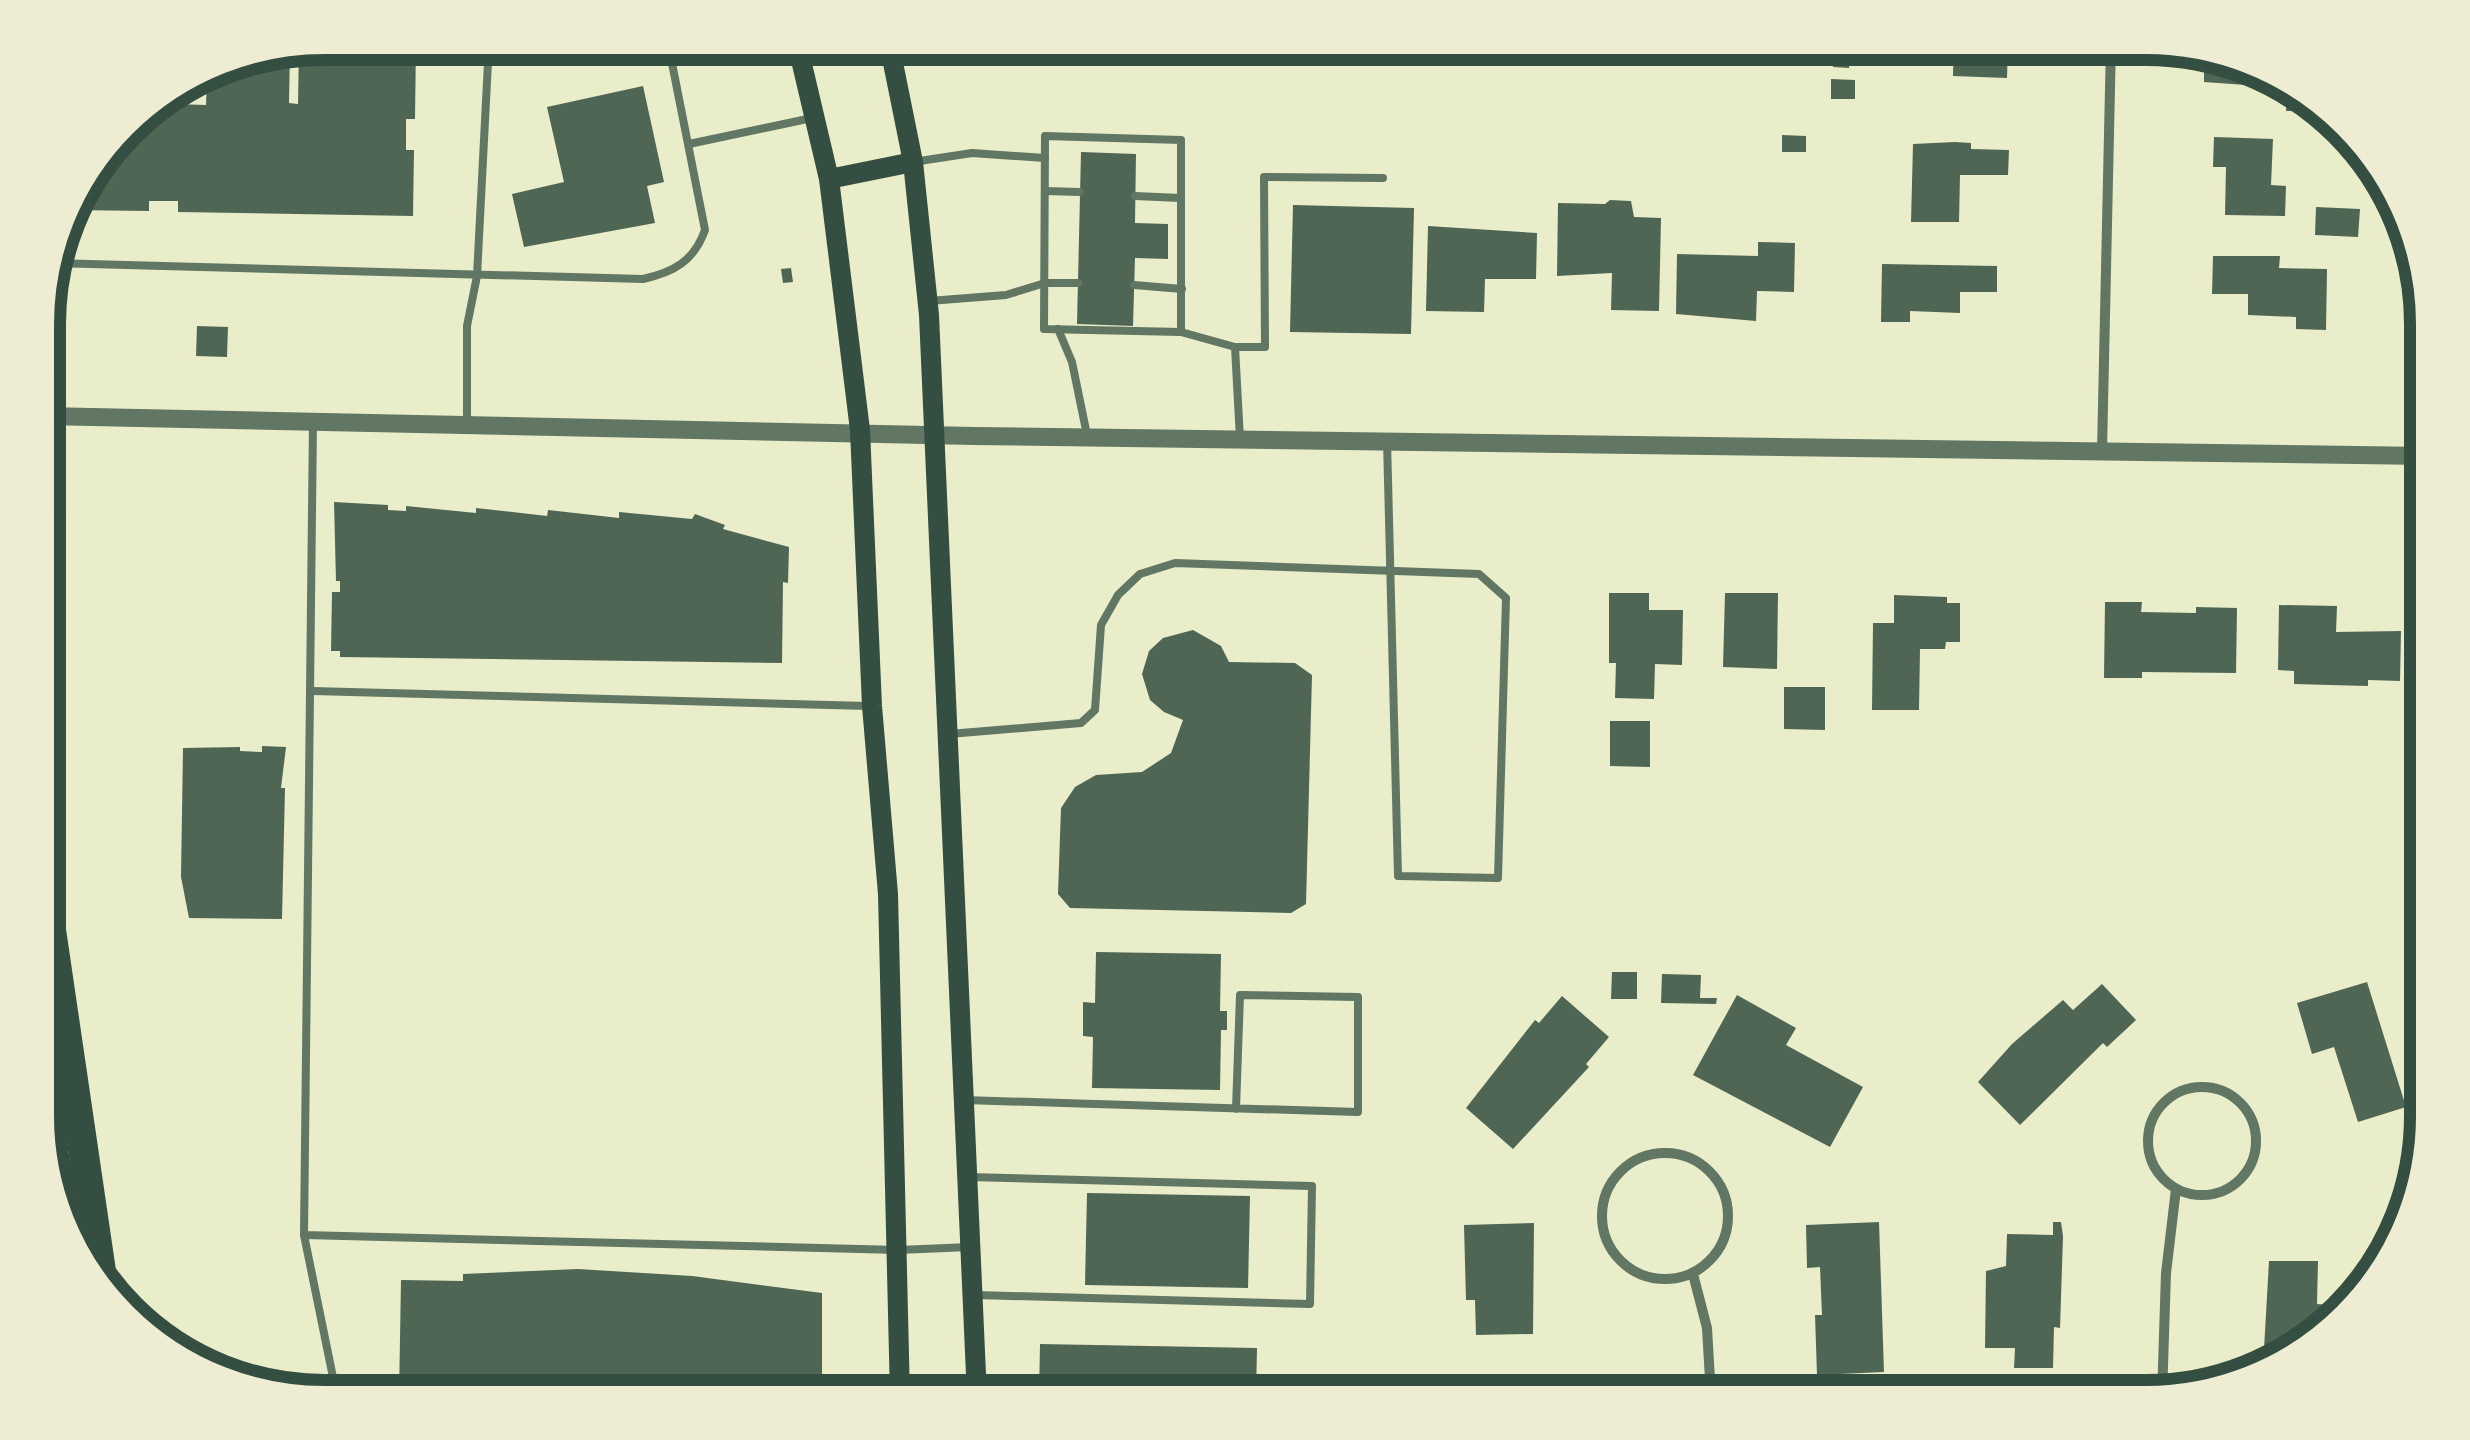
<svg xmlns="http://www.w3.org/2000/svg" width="2470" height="1440" font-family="Rubik,sans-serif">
	<rect width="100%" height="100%" fill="#e9edc9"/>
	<g fill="#4f6655">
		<polygon points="324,43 416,43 415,119 406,119 406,150 414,150 413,216 178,212 178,201 149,201 149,211 69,210 72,199 138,113 169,93 173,93 173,104 206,105 207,70 217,64 290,49 289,103 298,104 299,47"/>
		<polygon points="1833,43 1850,43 1849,68 1833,67"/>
		<polygon points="1954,43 2008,43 2007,78 1953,76"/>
		<polygon points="2204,58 2287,81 2318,111 2286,111 2287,88 2204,82"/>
		<polygon points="1831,79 1855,80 1855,99 1831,99"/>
		<polygon points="643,86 664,182 647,186 655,223 524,247 512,194 564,182 547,107"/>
		<polygon points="1782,135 1806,136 1806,152 1782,152"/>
		<polygon points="2214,137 2273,139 2271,185 2286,186 2285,216 2225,215 2226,167 2213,167"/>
		<polygon points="1955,142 1971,143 1971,149 2009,150 2008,175 1960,175 1959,222 1911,222 1913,144"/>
		<polygon points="1081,152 1136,154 1135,223 1168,224 1168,259 1135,258 1133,326 1077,324"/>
		<polygon points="1610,200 1631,201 1634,217 1661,218 1659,311 1611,310 1612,273 1557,276 1558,203 1605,204"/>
		<polygon points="1293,205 1414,208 1411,334 1290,332"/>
		<polygon points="2316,207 2360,209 2358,237 2315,235"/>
		<polygon points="1428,226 1537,233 1536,279 1485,279 1484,312 1426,311"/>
		<polygon points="1758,242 1795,243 1794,292 1757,291 1756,321 1676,314 1677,254 1758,256"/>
		<polygon points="2213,256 2280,256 2279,268 2327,269 2326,330 2296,329 2296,317 2248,315 2248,294 2212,294"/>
		<polygon points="1882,264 1997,266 1997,292 1960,292 1960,313 1910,311 1910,322 1881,322"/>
		<polygon points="791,268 793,282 783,283 781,269"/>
		<polygon points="197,326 228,327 227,357 196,356"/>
		<polygon points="334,502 388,505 388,510 406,511 406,506 476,513 476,508 547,516 548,510 619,518 619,512 692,519 695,514 725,525 723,529 789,547 788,583 783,582 782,663 340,657 340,651 331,651 332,592 340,592 340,581 336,581"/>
		<polygon points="1609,593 1649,593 1649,610 1683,610 1682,665 1655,664 1654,699 1615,698 1616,663 1609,663"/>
		<polygon points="1725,593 1778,593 1777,669 1723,667"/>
		<polygon points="1894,595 1947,597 1947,603 1960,603 1960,642 1946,642 1945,649 1920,649 1919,710 1872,710 1873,623 1894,623"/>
		<polygon points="2105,602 2142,602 2141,612 2196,613 2196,607 2237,608 2236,673 2142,672 2142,678 2104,678"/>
		<polygon points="2279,605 2337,606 2336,632 2401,631 2400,681 2368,680 2368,686 2294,684 2294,671 2278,670"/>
		<polygon points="1193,630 1221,646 1229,662 1295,663 1312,675 1306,904 1291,913 1070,908 1058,894 1061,808 1075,787 1096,775 1142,772 1171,753 1183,720 1164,712 1150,700 1142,674 1149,651 1163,638"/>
		<polygon points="1784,687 1825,687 1825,730 1784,729"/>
		<polygon points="1610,721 1650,721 1650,767 1610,766"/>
		<polygon points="262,746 286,747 281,788 285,788 282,919 189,918 181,877 183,748 240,747 240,751 262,752"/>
		<polygon points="1096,952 1221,954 1220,1011 1227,1011 1227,1030 1221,1030 1220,1090 1092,1088 1093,1037 1083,1036 1083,1002 1095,1003"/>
		<polygon points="1612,972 1637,972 1637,999 1611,999"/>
		<polygon points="1662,974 1701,975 1700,998 1717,998 1716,1004 1661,1003"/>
		<polygon points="2367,982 2406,1107 2358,1122 2334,1047 2312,1054 2297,1003"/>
		<polygon points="2102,984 2136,1020 2107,1047 2103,1043 2020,1125 1978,1082 2012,1044 2063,1000 2073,1010"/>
		<polygon points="1737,995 1796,1028 1786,1045 1863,1087 1830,1147 1693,1075"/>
		<polygon points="1562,996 1609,1037 1586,1064 1589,1067 1513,1149 1466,1108 1535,1020 1539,1023"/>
		<polygon points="1087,1193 1250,1196 1248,1288 1085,1285"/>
		<polygon points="1879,1222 1884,1372 1817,1375 1815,1315 1822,1315 1820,1267 1807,1268 1806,1225"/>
		<polygon points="2053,1222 2061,1222 2063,1236 2060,1328 2054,1327 2053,1368 2014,1368 2015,1348 1985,1348 1986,1271 2006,1266 2007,1234 2053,1235"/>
		<polygon points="1534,1223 1533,1334 1476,1335 1475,1300 1466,1300 1464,1225"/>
		<polygon points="2269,1261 2318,1261 2317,1304 2330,1305 2330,1317 2287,1359 2263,1367"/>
		<polygon points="578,1269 692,1276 822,1293 822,1397 399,1397 401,1280 463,1281 463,1274"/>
		<polygon points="1040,1344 1257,1348 1256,1397 1039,1397"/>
	</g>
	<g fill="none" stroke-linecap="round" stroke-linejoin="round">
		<g stroke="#617663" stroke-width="8">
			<polyline points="1069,43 1284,52 1725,59 1738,43"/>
			<polyline points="689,144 812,118"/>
			<polyline points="913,162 972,153 1045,158"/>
			<polyline points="1045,191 1080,192"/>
			<polyline points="1135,196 1180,198"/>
			<path d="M52 263 643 279C674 272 694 261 705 230L668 43"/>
			<polyline points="1134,285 1182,289"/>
			<polyline points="929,301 1006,295 1045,283 1078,283"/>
			<polyline points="1058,329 1072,362 1087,435"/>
			<polyline points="1181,332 1044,329 1045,136 1181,140 1181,332 1235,347 1240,439"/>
			<polyline points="1235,347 1265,347 1264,177 1383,178"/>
			<polyline points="313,421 304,1235 898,1250 970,1247"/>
			<polyline points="467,424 467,326 477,276 489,43"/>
			<polyline points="312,691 868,706"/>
			<polyline points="949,734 1081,723 1095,710 1101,625 1118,595 1140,574 1175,563 1479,574 1506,598 1498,878 1398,876 1387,440"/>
			<polyline points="964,1100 1358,1112 1358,997 1240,995 1236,1109"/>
			<polyline points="968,1177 1312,1186 1310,1304 976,1295"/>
			<polyline points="304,1235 337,1397"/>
			<polyline points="1316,1397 1316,1386"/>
		</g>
		<g stroke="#617663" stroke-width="10">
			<polyline points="2102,451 2111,43"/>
			<circle cx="2202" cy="1141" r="54"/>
			<circle cx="1665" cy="1216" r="63"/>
			<polyline points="1693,1274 1707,1328 1711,1397"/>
			<polyline points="2162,1397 2166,1273 2176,1189"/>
		</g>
		<polyline stroke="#617663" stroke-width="18" points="45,416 974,436 2427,456"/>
		<g stroke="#344e41" stroke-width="20">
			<polyline points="797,43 829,179 860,430 872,706 888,894 900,1397"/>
			<polyline points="889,43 913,162 929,315 977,1397"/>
			<polyline points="829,179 913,162"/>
		</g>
		<polyline stroke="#344e41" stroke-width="30" points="45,889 103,1285"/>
	</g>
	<path d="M0 0H2470V1440H0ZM324 60H2146A264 264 0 0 1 2410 324V1116A264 264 0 0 1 2146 1380H324A264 264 0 0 1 60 1116V324A264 264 0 0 1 324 60Z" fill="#eeecd3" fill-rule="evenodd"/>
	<path fill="none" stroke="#344e41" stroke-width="12" d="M324 60H2146A264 264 0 0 1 2410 324V1116A264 264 0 0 1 2146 1380H324A264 264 0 0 1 60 1116V324A264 264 0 0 1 324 60Z"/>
</svg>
